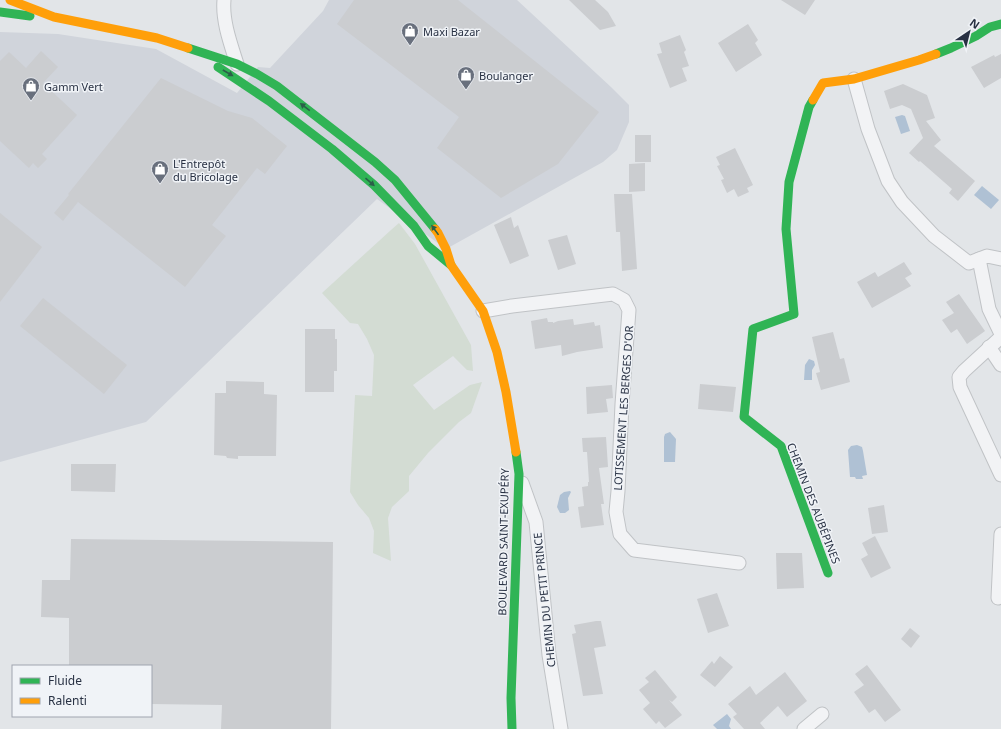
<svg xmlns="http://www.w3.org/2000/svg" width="1001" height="729" font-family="'Noto Sans',sans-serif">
	<rect width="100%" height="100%" fill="#e2e5e8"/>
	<polygon fill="#d0d4db" points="329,0 517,0 611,87 629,105 629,122 617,150 603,162 446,249 377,199 146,422 0,462 0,32 58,34 156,49 237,93 258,67 270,68 323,11"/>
	<polygon fill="#d3dcd3" points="399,223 415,244 471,345 473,371 467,370 453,356 413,385 434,410 470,385 482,382 471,413 459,422 428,453 409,476 409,491 392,507 388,518 391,561 373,553 374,531 369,518 358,505 350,492 355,395 372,396 374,355 367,339 358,324 350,323 322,293 391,230"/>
	<g fill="#afc1d4">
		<polygon points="902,115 905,116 910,131 901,134 895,117"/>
		<polygon points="982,186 999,200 991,209 974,195"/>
		<polygon points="809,359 814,361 815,365 812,370 812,380 804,380 805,365"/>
		<polygon points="670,432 676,439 675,462 664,462 664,437 665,434"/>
		<polygon points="857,445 862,447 863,451 867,475 862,476 863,479 856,479 855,477 850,477 848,450 851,446"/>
		<polygon points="570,491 571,492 568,498 569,510 565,513 560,513 557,507 560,495 564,492"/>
		<polygon points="727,714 731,719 729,726 731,729 717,729 713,725"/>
	</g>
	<g fill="#cbcdd0">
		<polygon points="354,0 458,0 599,112 558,164 501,198 437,148 459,117 337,24"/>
		<polygon points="569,0 595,0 608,12 616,26 600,30"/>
		<polygon points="781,0 815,0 805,15"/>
		<polygon points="748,24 758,40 755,43 762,55 736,72 718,43"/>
		<polygon points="680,35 686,50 684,52 689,66 682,68 687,81 670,88 657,54 662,53 659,43"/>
		<polygon points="41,51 58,67 43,83 77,115 42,154 47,159 38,168 33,163 29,168 0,141 0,61 9,52 26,68"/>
		<polygon points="1001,54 1001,78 984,88 971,67 994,55 995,57"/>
		<polygon points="161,78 228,111 252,118 287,146 265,174 257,168 212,225 226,236 185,287 78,202 63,221 54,213 69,195 68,194"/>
		<polygon points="903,84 927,95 935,118 926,121 941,140 934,146 975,181 958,201 949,193 952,189 920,161 919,162 909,153 923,138 911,109 902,105 890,109 884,91"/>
		<rect x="635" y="135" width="16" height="27"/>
		<polygon points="735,148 753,185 747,188 749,192 738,197 734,189 727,193 721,180 724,179 717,166 720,165 716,157"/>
		<polygon points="645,163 645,191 629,192 629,164"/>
		<polygon points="614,194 632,194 637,269 622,271 620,232 616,232"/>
		<polygon points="0,213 42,247 0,302"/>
		<polygon points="511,217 514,228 518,225 529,256 510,264 494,225"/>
		<polygon points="567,235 576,264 558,270 548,240"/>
		<polygon points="904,262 912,274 905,278 911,286 872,308 857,282 875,272 878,277"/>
		<polygon points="959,294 985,331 967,344 957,329 951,333 942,320 954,313 946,302"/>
		<polygon points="43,298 127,365 104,394 20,326"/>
		<polygon points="547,318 548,322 553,322 553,323 558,321 573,319 574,325 594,322 595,326 600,325 603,348 577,352 562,356 561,345 535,349 531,321"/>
		<polygon points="305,329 335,329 335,339 337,339 337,371 334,371 334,392 305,392"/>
		<polygon points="833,332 840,359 844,358 850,382 821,390 816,373 820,372 812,337"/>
		<polygon points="226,381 264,382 264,394 277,395 276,456 238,456 238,459 227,458 226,456 214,455 215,393 226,393"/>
		<polygon points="700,384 736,387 733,412 698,409"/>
		<polygon points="612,385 613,398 606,399 608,412 587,414 586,387"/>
		<polygon points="606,437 608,467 599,468 604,504 601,504 604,525 581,528 578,507 584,506 582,487 588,486 588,482 589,482 587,452 583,452 582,438"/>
		<polygon points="71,464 116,464 115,492 71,491"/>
		<polygon points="884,505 888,532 872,534 868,508"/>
		<polygon points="875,536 891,568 871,578 861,559 868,555 862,543"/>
		<polygon points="71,539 333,542 331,729 221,729 222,705 151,704 151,666 69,666 69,618 41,617 42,580 70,580"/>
		<polygon points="776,553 802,553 804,588 777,589"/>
		<polygon points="717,593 729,626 708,633 697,599"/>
		<polygon points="596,621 601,621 606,646 594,648 603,694 583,696 572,634 576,633 574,625"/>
		<polygon points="910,628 920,636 911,648 901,639"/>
		<polygon points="720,656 733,667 715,687 700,675 712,661 714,664"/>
		<polygon points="867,665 901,710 885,722 875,709 869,713 854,692 864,685 855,674"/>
		<polygon points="655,670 677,697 672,702 669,700 682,715 665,728 659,721 656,724 643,709 650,703 639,690 649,682 645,678"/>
		<polygon points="785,672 807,701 787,717 778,706 760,723 765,729 744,729 733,717 737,714 728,704 750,686 756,695"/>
	</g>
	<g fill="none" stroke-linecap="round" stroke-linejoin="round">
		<g stroke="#c0c3c6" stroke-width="15">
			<g id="street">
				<path d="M224 0C222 21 231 45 237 64"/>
				<polyline points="854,79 868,129 888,181 902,202 934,236 969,263 987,256 1001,259"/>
				<polyline points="979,259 989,309 1001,334"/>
				<polyline points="483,311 512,306 613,294 624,300 629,310 622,404 618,491 616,512 620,534 634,550 739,563"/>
				<polyline points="1001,337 964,371 959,377 960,387 1001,475"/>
				<polyline points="989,347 1001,365"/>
				<polyline points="522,483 536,522 549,655 561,729"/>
				<polyline points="998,598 1001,534"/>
				<polyline points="804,729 822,714"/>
			</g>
		</g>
		<use href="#street" stroke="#f2f3f5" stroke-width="13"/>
		<g stroke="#30b455" stroke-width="9">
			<polyline points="0,12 30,16"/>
			<polyline points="188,48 237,64 257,74 277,86 375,162 395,180 435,229"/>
			<polyline points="936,54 951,48 976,36 990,27 1001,24"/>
			<polyline points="218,67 269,101 332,149 374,185 414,226 428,246 451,265"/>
			<polyline points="813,100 809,107 789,182 786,229 794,314 753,329 744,417 781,446 828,573"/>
			<polyline points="512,729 511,698 519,474 516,452"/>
		</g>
		<g stroke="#ff9f0a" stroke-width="9">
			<polyline points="10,0 54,17 157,38 188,48"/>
			<polyline points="813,100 823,83 854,79 919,60 936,54"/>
			<polyline points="435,229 438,233 446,249 451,265 483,311 497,352 506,392 516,452"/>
		</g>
	</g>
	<defs><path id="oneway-solid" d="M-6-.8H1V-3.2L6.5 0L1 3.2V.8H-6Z"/></defs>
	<g fill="#2b5f49">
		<use href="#oneway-solid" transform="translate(228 73) rotate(30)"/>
		<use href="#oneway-solid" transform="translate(305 107) rotate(-143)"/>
		<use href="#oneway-solid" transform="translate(370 182) rotate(41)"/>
		<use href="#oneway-solid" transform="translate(435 230) rotate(-126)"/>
	</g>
	<defs>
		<g id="shop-pin" transform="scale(0.9)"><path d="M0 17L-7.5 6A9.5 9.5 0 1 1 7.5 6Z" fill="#69707d" stroke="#f0f3f7"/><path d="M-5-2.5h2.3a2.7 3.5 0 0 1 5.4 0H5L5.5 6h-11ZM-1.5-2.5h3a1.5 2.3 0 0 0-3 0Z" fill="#fff"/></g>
	</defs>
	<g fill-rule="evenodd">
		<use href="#shop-pin" x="410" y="31"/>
		<use href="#shop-pin" x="466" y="75"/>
		<use href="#shop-pin" x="31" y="86"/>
		<use href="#shop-pin" x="160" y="169"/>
	</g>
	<g text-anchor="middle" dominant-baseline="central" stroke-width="3" stroke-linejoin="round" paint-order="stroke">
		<g font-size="11" fill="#283143" stroke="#f0f3f7" text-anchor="start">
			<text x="423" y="31">Maxi Bazar</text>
			<text x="479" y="75">Boulanger</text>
			<text x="44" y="86">Gamm Vert</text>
			<text x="173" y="163">L'Entrepôt<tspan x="173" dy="13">du Bricolage</tspan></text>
		</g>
		<g font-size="11" fill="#283143" stroke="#f0f3f7">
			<text transform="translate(623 408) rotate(-86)">LOTISSEMENT LES BERGES D'OR</text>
			<text transform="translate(814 503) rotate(69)">CHEMIN DES AUBÉPINES</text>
			<text transform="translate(503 542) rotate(-89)">BOULEVARD SAINT-EXUPÉRY</text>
			<text transform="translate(544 600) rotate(-96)">CHEMIN DU PETIT PRINCE</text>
		</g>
	</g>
	<rect x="12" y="665" width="140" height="52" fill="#f0f3f7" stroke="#a0a5af"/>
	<rect x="20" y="678" width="20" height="6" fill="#30b455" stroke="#a0a5af"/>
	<text x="48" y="685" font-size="12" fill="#283143">Fluide</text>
	<rect x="20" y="698" width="20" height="6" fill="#ff9f0a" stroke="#a0a5af"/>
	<text x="48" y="705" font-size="12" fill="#283143">Ralenti</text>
	<g transform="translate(969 32) rotate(35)" stroke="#f0f3f7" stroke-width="3" paint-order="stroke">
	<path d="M0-3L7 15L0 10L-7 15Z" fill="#283143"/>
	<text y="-6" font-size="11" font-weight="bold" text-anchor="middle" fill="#283143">N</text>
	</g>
</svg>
